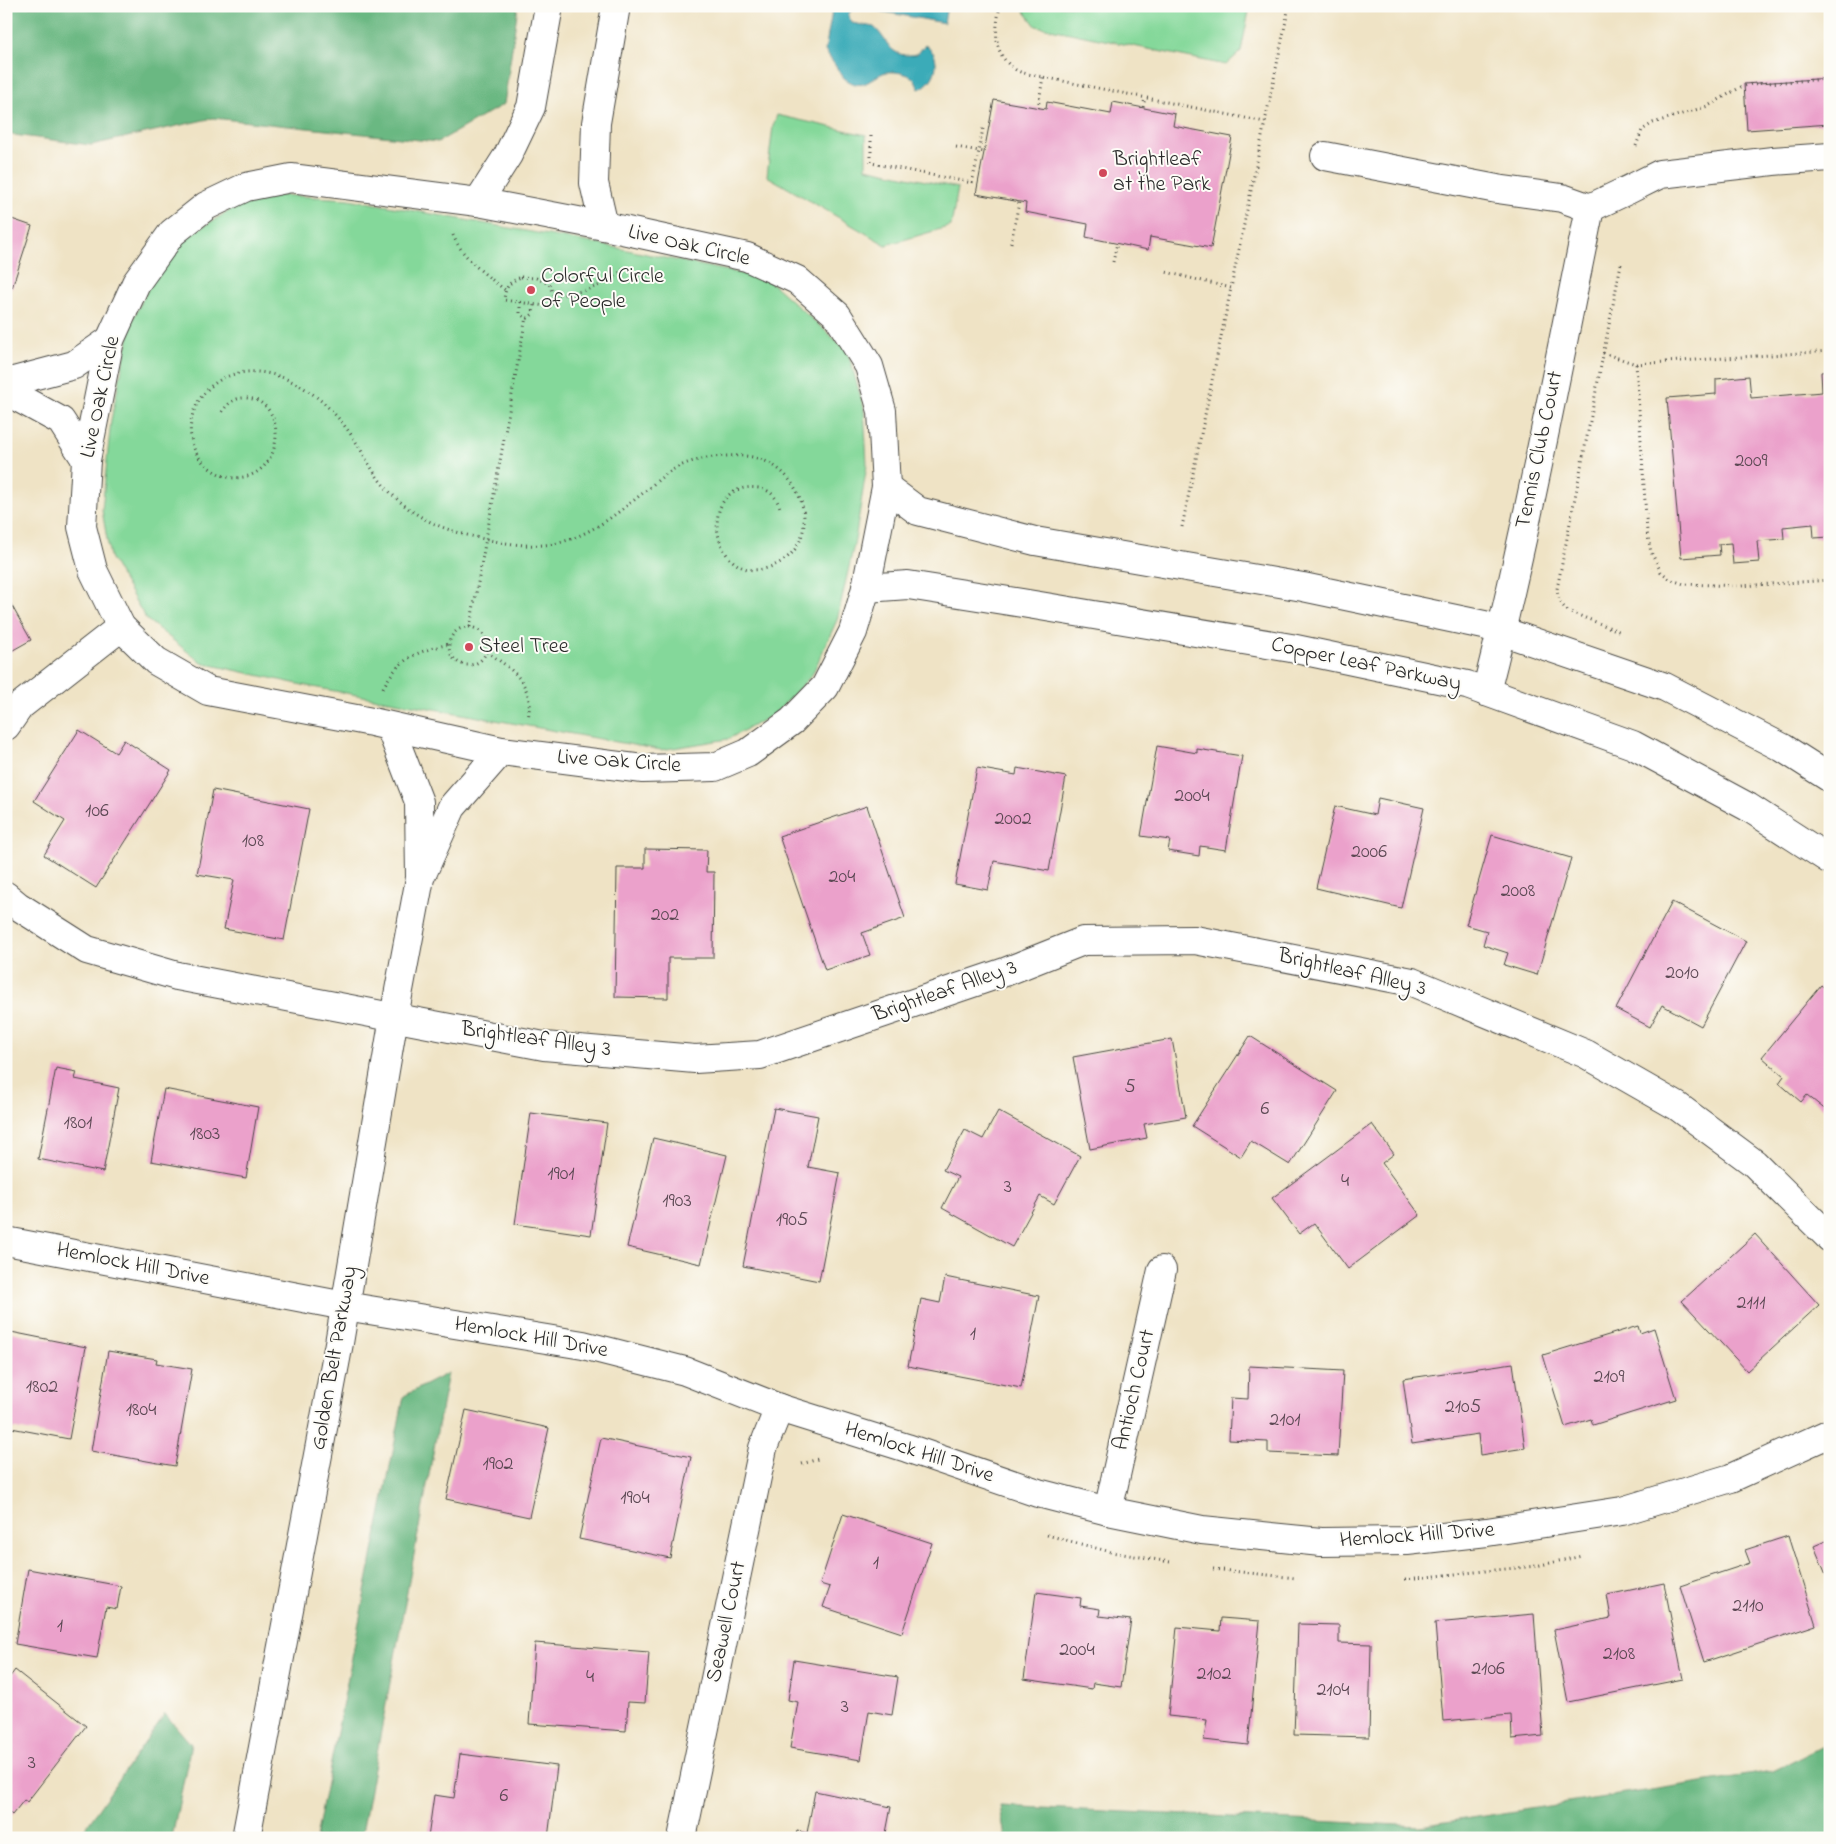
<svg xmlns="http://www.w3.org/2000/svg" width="1836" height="1844" font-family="'Indie Flower',sans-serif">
	<rect width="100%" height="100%" fill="#fdfcf7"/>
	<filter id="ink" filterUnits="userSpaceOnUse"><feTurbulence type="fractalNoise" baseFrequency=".02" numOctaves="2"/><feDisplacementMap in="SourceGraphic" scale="10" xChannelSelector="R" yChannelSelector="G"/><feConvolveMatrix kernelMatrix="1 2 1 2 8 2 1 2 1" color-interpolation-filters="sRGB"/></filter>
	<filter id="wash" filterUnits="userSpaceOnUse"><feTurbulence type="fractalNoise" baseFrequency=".0096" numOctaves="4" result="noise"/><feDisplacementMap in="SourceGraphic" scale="20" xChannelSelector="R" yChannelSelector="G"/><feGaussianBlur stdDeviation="1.12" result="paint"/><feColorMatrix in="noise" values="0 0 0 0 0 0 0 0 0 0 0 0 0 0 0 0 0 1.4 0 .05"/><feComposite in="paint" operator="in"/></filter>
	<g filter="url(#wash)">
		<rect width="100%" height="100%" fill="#efe3c5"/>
		<g fill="#84d89a" stroke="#588262">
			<polygon points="1022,6 1250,6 1241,51 1226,65 1036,26 1022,8"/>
			<polygon points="777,115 866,135 866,168 958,188 951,226 886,245 767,176 773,126"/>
			<polygon points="279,195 349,199 598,244 767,279 847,350 864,408 867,465 855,540 837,620 812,675 775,714 728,739 661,750 307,686 202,663 146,619 110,557 102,510 111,420 132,321 157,270 192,233 234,208"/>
		</g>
		<g fill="#6bb882" stroke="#4b7256">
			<polygon points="6,6 518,6 504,104 438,142 213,118 91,145 6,134"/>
			<polygon points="448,1373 361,1838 316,1838 404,1396"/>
			<polygon points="165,1714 191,1744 172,1838 78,1838"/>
			<polygon points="1830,1743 1830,1838 1005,1838 1000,1806 1420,1826 1773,1771"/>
		</g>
		<path fill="#3babb8" stroke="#336b72" d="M833 6H947L944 23 858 7 853 8 848 15 852 23 874 27C889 40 889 60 917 54L925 45C928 47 932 51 934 54 940 68 932 84 919 89 917 86 916 81 913 78 908 73 890 70 883 73 868 80 863 92 844 78L825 51Z"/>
		<g id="blocks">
			<g fill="#eba1cb">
				<polygon points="1830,78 1830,124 1747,130 1744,84"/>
				<polygon points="994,100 1046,109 1047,102 1111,114 1113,102 1175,114 1173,126 1232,137 1211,248 1150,237 1148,250 1086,237 1088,224 1025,212 1026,203 976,194"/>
				<polygon points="6,217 32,226 12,288 6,286"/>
				<polygon points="1830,371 1830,537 1814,538 1813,524 1783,527 1784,539 1757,541 1759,562 1733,564 1731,543 1719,544 1720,555 1681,558 1667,398 1716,394 1716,379 1749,376 1751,398 1822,392 1821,372"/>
				<polygon points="8,599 31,640 6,654 6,600"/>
				<polygon points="79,730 116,753 124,740 171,770 96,888 44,855 65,821 34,801"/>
				<polygon points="1157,746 1197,753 1197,749 1242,756 1226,850 1200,846 1199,856 1168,851 1170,840 1141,836"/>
				<polygon points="977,768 1016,775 1017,768 1066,777 1049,871 994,861 988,890 955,884"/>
				<polygon points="213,790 309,809 284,940 224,929 234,880 197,874"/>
				<polygon points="1378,798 1424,808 1401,908 1316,888 1335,806 1375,815"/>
				<polygon points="867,806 905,918 862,933 870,955 825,970 779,836"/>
				<polygon points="1492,835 1571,858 1537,975 1504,965 1508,953 1483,945 1487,931 1466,925"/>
				<polygon points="645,849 707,850 706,872 714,872 713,958 668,958 668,998 615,997 617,868 645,868"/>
				<polygon points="1672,902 1746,941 1701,1026 1662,1005 1650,1027 1616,1009"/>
				<polygon points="1821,985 1830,992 1830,1110 1828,1112 1807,1095 1801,1102 1779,1083 1784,1076 1762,1057"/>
				<polygon points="1250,1036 1337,1091 1290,1165 1251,1141 1241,1157 1192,1126"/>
				<polygon points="1172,1039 1186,1117 1144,1124 1147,1138 1090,1149 1073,1057"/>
				<polygon points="56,1068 77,1072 75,1079 119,1088 103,1172 38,1159"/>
				<polygon points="164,1089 258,1107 246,1178 151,1161"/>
				<polygon points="774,1108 818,1116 808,1167 840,1173 819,1281 743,1266"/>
				<polygon points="998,1111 1080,1156 1054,1204 1040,1196 1012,1247 942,1208 958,1177 943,1170 965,1130 983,1139"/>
				<polygon points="531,1113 607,1123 591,1235 515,1224"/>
				<polygon points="1372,1124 1394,1154 1382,1163 1420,1215 1348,1269 1314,1223 1299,1234 1272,1198"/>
				<polygon points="653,1138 727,1155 701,1264 627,1247"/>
				<polygon points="1755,1234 1819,1305 1747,1371 1682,1301"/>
				<polygon points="945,1277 1039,1296 1021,1388 908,1366 921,1299 940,1303"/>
				<polygon points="1638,1326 1640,1333 1654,1328 1676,1399 1593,1425 1591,1419 1565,1427 1543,1355"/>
				<polygon points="6,1331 86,1347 69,1439 6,1427"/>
				<polygon points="108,1351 157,1359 156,1363 192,1369 175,1466 91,1451"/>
				<polygon points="1513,1363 1525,1448 1480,1455 1478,1434 1412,1444 1403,1379"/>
				<polygon points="1249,1366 1343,1371 1338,1456 1268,1453 1268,1442 1229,1440 1231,1398 1248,1399"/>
				<polygon points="466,1410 549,1428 529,1517 446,1499"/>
				<polygon points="601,1438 691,1457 670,1558 579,1539"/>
				<polygon points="843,1514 932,1543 902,1633 823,1607 830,1587 820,1584"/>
				<polygon points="1788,1536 1816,1625 1704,1662 1680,1586 1750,1563 1745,1550"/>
				<polygon points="1830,1539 1830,1584 1814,1546"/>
				<polygon points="28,1569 121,1586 117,1609 106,1607 97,1658 15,1644"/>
				<polygon points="1664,1583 1683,1679 1568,1702 1554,1630 1611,1618 1607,1595"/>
				<polygon points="1036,1592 1081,1598 1080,1606 1100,1609 1099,1616 1131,1620 1121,1687 1093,1683 1092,1689 1024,1679"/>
				<polygon points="1534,1614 1543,1736 1512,1739 1511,1715 1443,1721 1435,1623"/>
				<polygon points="1221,1618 1260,1621 1248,1745 1204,1740 1207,1720 1168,1716 1177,1627 1220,1631"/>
				<polygon points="1298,1624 1339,1625 1339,1643 1371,1644 1369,1737 1294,1735"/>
				<polygon points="535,1643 649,1652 645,1703 628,1702 626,1731 529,1724"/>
				<polygon points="794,1660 898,1677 892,1715 869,1711 861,1760 790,1748 798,1702 788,1700"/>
				<polygon points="15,1670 86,1726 27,1802 24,1800 12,1815 6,1810 6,1682"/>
				<polygon points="460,1754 557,1766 548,1838 428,1838 434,1795 454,1798"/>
				<polygon points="815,1791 891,1807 885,1838 795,1838 797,1831 807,1833"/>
			</g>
		</g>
	</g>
	<g filter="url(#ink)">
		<use href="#blocks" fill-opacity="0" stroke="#484742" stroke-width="1"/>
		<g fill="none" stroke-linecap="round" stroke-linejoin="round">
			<g stroke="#484742" stroke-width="30">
				<g id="minor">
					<polyline points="1325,156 1497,189 1562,198 1590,208 1630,189 1660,174 1773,161 1830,157"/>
					<polygon points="291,178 478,202 604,226 747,257 797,280 837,315 869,366 882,411 886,487 866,588 853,632 825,687 792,721 748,753 715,767 643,769 501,751 372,722 208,691 156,661 121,627 93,570 82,527 86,460 110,340 136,283 172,233 206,206 246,187"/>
					<polyline points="478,202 508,155 531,107 549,6"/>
					<polyline points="604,226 594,183 596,123 616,6"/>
					<polyline points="6,383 74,365 110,340"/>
					<polyline points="6,391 61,421 86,460"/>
					<polyline points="886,487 918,511 1035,541 1303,587 1484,625 1665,687 1783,748 1830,778"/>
					<polyline points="866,588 908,585 1022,603 1291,648 1467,685 1633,745 1748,807 1830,860"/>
					<path d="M1486 692C1527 532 1557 369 1590 208"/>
					<polyline points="6,726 20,706 121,627"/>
					<polyline points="423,872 452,807 501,751"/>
					<polyline points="6,896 18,906 87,950 177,976 544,1046 695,1059 760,1055 1005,972 1083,941 1195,940 1412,982 1586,1054 1677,1106 1754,1163 1830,1238"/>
					<polyline points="6,1241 345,1306 583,1345 685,1371 779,1408 907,1448 1038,1493 1108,1511 1202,1530 1321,1542 1407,1541 1487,1532 1622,1511 1731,1478 1830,1433"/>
					<polyline points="1108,1511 1162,1270"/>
					<polyline points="246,1838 339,1343 394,1017 420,878 419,802 390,727"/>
					<polyline points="682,1838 763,1448 779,1408"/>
				</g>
			</g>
			<g stroke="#484742" stroke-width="3" stroke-dasharray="1 4" stroke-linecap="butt">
				<path d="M1000 6C995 31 992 54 1016 70 1023 74 1035 75 1043 77L1265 122 1231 288 1166 272"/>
				<polyline points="1143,107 1145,98"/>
				<polyline points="1038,108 1043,77"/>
				<polyline points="1265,122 1289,6"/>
				<polyline points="871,136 871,163 972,183 979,151 984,152"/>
				<polyline points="1636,146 1642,130 1653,123 1708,106 1741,87 1752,84 1830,79"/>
				<polyline points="956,147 979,151 983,128"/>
				<path d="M453 235C463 259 485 274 505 290"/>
				<polyline points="1011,243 1019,202"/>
				<polyline points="1113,262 1117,243"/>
				<path d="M1621 264 1557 589C1558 599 1560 604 1568 611L1621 632"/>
				<path d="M521 277 536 278 549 284 554 296 552 307 504 300C505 287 509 282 521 277Z"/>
				<path d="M554 296C579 292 609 288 625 266"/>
				<polyline points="520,302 520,313 524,317 528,318 533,314 534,305"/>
				<polyline points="1603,353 1636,364 1647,532 1651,552 1661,572 1672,580 1684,584 1741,586 1830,580"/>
				<polyline points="1636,364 1830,351"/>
				<path d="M222 412C228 403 235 397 247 398 286 402 285 465 248 476 240 478 231 479 224 476 160 451 194 356 271 374 308 383 336 411 356 442 366 458 374 475 387 489 416 520 443 530 484 539 508 544 534 548 558 543 590 535 617 514 643 493 654 484 665 473 678 467 698 457 723 455 745 456 806 461 830 549 767 568 711 585 694 479 759 488 771 490 777 498 780 508"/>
				<polyline points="1182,527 1231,288"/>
				<circle cx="468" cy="646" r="19"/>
				<polyline points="470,627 526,317"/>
				<path d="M487 652C512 669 535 684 528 719"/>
				<path d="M383 688C399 658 417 651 450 644"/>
				<polyline points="802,1464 818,1459"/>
				<polyline points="1047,1535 1111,1552 1170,1562"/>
				<polyline points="1213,1569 1296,1578"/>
				<polyline points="1405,1579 1536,1566 1582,1556"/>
			</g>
			<use href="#minor" stroke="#fff" stroke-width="28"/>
		</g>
	</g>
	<g fill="#d1495b" stroke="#fdfcf7" stroke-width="2">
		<circle cx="1103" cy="173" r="5"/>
		<circle cx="531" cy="290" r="5"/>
		<circle cx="469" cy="647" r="5"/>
	</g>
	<g text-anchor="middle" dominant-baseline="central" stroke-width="4" stroke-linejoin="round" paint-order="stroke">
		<g font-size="20" fill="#5b4853">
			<text x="1751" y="461">2009</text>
			<text x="1192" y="796">2004</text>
			<text x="97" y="811">106</text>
			<text x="1013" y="819">2002</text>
			<text x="253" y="841">108</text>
			<text x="1369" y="852">2006</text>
			<text x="842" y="877">204</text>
			<text x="1518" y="891">2008</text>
			<text x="665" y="915">202</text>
			<text x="1682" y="973">2010</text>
			<text x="1130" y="1087">5</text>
			<text x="1265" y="1109">6</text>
			<text x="78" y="1123">1801</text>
			<text x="205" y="1134">1803</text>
			<text x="561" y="1174">1901</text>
			<text x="1345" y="1181">4</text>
			<text x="1008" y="1187">3</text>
			<text x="677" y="1201">1903</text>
			<text x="792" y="1220">1905</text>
			<text x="1751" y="1303">2111</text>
			<text x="973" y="1334">1</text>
			<text x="1609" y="1377">2109</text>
			<text x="42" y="1387">1802</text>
			<text x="1463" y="1407">2105</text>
			<text x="141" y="1410">1804</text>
			<text x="1285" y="1420">2101</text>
			<text x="498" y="1464">1902</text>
			<text x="635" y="1498">1904</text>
			<text x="876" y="1563">1</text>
			<text x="1748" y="1606">2110</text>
			<text x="60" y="1626">1</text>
			<text x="1077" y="1650">2004</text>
			<text x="1619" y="1654">2108</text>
			<text x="1488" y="1669">2106</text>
			<text x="1214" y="1674">2102</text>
			<text x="590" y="1677">4</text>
			<text x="1333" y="1690">2104</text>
			<text x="845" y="1707">3</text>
			<text x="32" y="1763">3</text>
			<text x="504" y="1796">6</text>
		</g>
		<g font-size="22" fill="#2b2b2b" stroke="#fdfcf7" text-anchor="start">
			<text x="1113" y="160">Brightleaf<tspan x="1113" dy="25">at the Park</tspan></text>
			<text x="541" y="277">Colorful Circle<tspan x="541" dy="25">of People</tspan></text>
			<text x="479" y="647">Steel Tree</text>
		</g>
		<g font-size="22" fill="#2b2b2b" stroke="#fdfcf7">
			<text transform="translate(689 246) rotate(13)">Live Oak Circle</text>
			<text transform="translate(101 397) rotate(-78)">Live Oak Circle</text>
			<text transform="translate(1540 450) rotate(-78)">Tennis Club Court</text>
			<text transform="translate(1366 665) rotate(12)">Copper Leaf Parkway</text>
			<text transform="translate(619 762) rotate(4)">Live Oak Circle</text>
			<text transform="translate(1352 973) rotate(13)">Brightleaf Alley 3</text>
			<text transform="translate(945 992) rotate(-19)">Brightleaf Alley 3</text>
			<text transform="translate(536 1040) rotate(8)">Brightleaf Alley 3</text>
			<text transform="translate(133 1265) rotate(11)">Hemlock Hill Drive</text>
			<text transform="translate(531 1338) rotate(10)">Hemlock Hill Drive</text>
			<text transform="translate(335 1358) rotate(-80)">Golden Belt Parkway</text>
			<text transform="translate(1135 1390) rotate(-77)">Antioch Court</text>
			<text transform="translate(919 1453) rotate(18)">Hemlock Hill Drive</text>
			<text transform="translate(1417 1536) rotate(-4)">Hemlock Hill Drive</text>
			<text transform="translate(727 1622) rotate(-78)">Seawell Court</text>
		</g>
	</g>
	<rect width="1836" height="1844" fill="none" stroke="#fdfcf7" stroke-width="25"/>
</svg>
